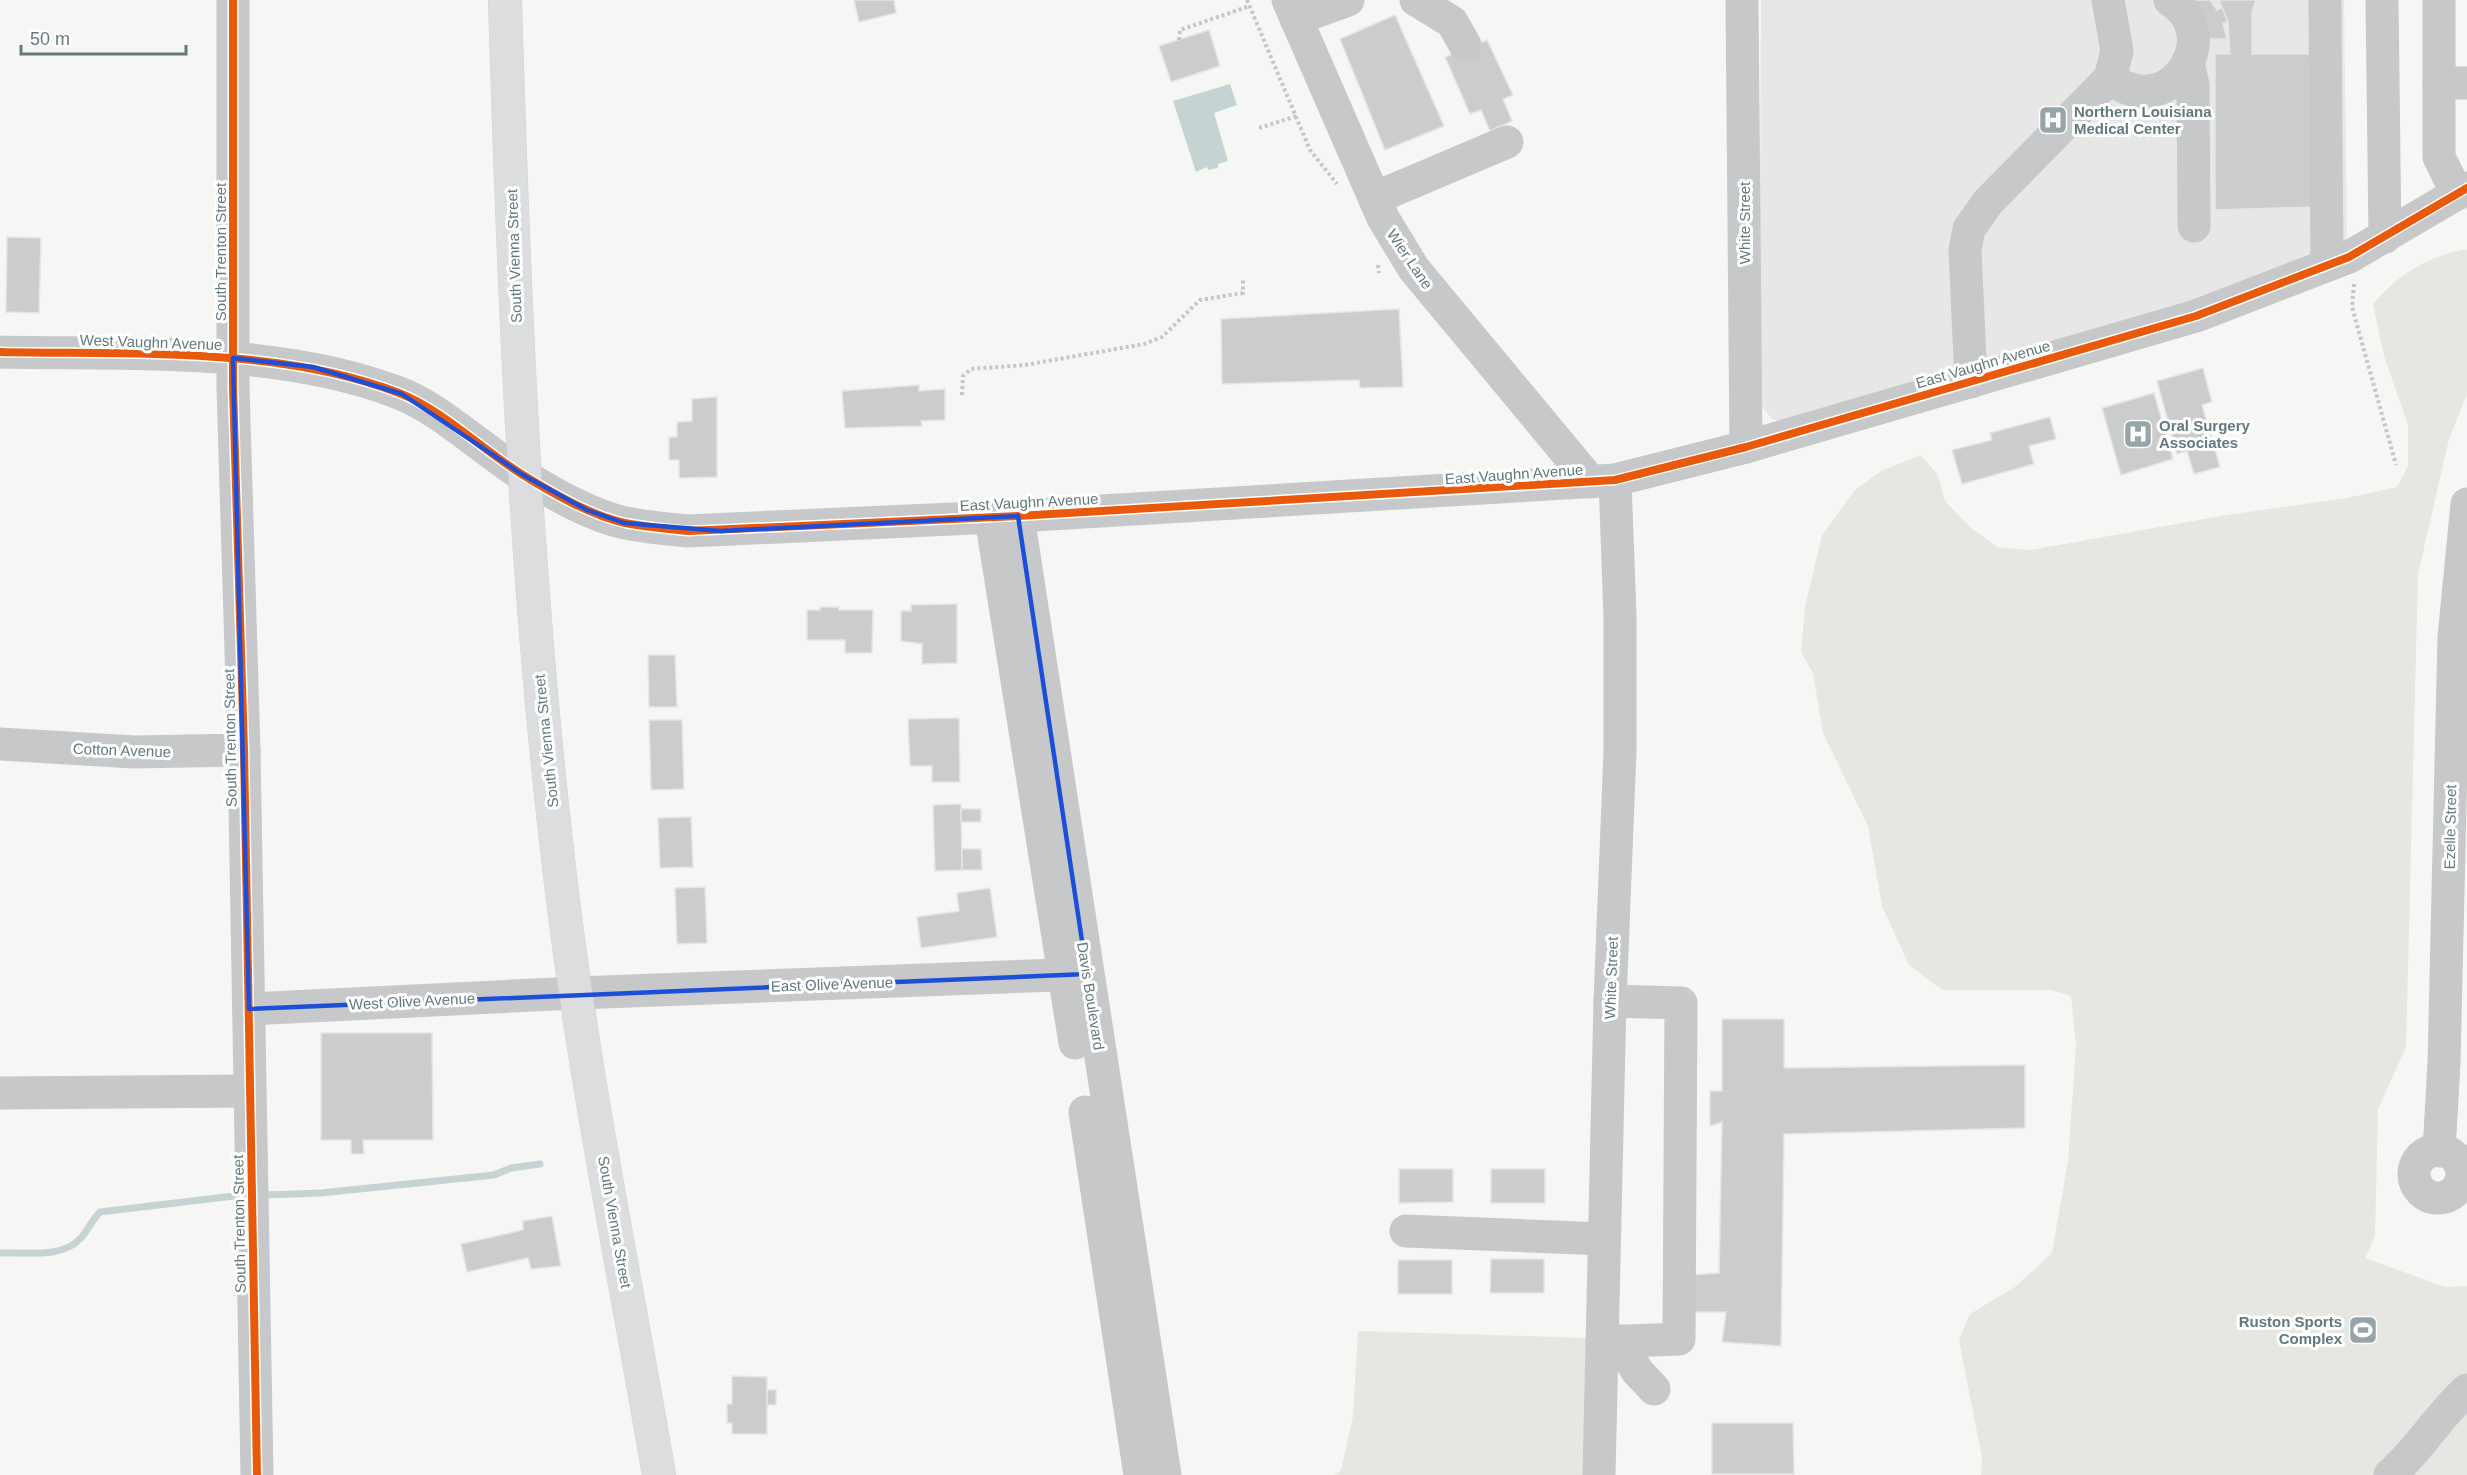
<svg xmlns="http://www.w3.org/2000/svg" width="2467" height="1475" font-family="Arial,sans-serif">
	<rect width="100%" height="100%" fill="#f6f6f5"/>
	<polygon fill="#e6e7e6" points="1761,0 2344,0 2347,239 2301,261 2157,316 1781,421 1772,419 1761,406 1759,393"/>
	<g fill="#e6e7e2">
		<path d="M2462 250H2467V394L2449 439 2418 574 2406 1047 2378 1109 2375 1236 2365 1258 2445 1287 2467 1286V1475H1981L1982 1458 1959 1340 1970 1314 2015 1287 2052 1253 2068 1161 2076 1046 2071 996 2051 990H1942L1909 965 1882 906 1868 826 1823 733 1813 673 1801 652 1805 607 1822 535 1855 490 1881 471 1921 455 1938 475 1945 501 1970 527 1997 547 2030 550 2227 515 2347 498 2397 487 2408 466V425L2384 356 2373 304C2396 276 2427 257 2462 250Z"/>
		<polygon points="1358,1331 1590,1338 1587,1475 1335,1475 1341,1470 1353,1416"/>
	</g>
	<polygon fill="#c6d3d3" points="1230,84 1237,105 1214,113 1228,161 1218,164 1218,168 1208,170 1207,167 1196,172 1173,101"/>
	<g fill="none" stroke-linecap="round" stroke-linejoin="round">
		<g stroke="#c6d3d3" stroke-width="7">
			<polyline points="264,1195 321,1193 494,1175 511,1168 540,1164"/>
			<path d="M0 1253C25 1252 62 1259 81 1238 88 1230 92 1220 100 1212L242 1195"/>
		</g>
	</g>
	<g fill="#cbcdcd" stroke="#e5e5e4" stroke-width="1.5">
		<polygon points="854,0 894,0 896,13 859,22"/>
		<polygon points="2182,0 2210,0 2217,10 2223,7 2228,22 2223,23 2227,39 2202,39"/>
		<polygon points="2219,0 2256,0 2252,12 2252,54 2318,54 2318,207 2215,210 2215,54 2230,54 2228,22"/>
		<polygon points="1395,15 1444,126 1385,150 1340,39"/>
		<polygon points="1209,30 1220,66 1171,82 1159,46"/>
		<polygon points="1487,40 1513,95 1503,99 1512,121 1490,131 1481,110 1470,114 1445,57"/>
		<polygon points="7,237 41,238 39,313 6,312"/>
		<polygon points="1399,309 1403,387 1360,388 1359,380 1222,384 1221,319"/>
		<polygon points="2203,368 2212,402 2202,405 2220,467 2194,474 2187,451 2177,454 2157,381"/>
		<polygon points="919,385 919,391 945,389 945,420 921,421 922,426 845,428 842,391"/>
		<polygon points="2154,393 2173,459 2121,475 2102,408"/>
		<polygon points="717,397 717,477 679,478 679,460 669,460 669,437 677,437 677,422 692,421 692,399"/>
		<polygon points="2050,417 2056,439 2029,446 2034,464 1962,484 1952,450 1992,440 1990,433"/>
		<polygon points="957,604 957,663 922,664 922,644 901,641 901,611 911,611 911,605"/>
		<polygon points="820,607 839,607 839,610 873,610 872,653 845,653 845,640 807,640 807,610 820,610"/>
		<polygon points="648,655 675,655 677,707 649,707"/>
		<polygon points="959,718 960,782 932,782 932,766 910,766 908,719"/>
		<polygon points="649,720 682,720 684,789 651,790"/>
		<polygon points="961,804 962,870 935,871 933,805"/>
		<rect x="961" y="809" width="20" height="13"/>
		<polygon points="691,817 693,867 660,868 658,818"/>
		<polygon points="962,849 981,849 982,870 962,870"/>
		<polygon points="705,887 707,943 677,944 675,888"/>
		<polygon points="990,888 997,937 921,948 917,917 959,911 957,893"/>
		<polygon points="1722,1019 1784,1019 1784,1068 2025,1065 2025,1128 1784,1134 1781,1346 1722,1342 1726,1312 1688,1312 1690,1275 1719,1273 1722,1122 1710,1126 1710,1091 1722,1091"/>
		<polygon points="321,1033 432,1033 433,1140 363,1140 364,1154 351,1154 351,1140 321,1140"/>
		<polygon points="1399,1169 1453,1169 1453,1202 1399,1203"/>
		<rect x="1491" y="1169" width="54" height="34"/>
		<polygon points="552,1216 561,1266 531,1269 528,1258 467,1272 461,1244 523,1230 523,1221"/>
		<polygon points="1491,1259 1544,1259 1544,1293 1490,1293"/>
		<rect x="1398" y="1260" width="54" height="34"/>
		<polygon points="732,1376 767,1377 767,1434 732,1434 732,1423 727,1423 727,1404 732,1404"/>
		<rect x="767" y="1390" width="9" height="15"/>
		<polygon points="1712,1423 1793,1423 1794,1474 1712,1474"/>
	</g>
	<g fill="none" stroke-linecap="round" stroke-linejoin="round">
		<g stroke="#d2d3d2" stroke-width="34">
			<path id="highway" d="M505 0C514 303 526 607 564 908 588 1098 627 1287 659 1475"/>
		</g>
		<g stroke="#c5c6c6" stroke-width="4" stroke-dasharray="3 3" stroke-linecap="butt">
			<polyline points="1247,0 1310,150 1337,184"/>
			<polyline points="1179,40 1180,30 1250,6"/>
			<polyline points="1259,128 1297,116"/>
			<polyline points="1378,265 1379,273"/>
			<polyline points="2354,284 2352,307 2396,465"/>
			<polyline points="962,395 963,376 971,369 1025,365 1144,344 1162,337 1200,300 1243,293 1243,280"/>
		</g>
		<g stroke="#c6c8c9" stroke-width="33">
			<polyline points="233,0 233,387 244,750 257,1475"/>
			<polyline points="1288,0 1383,218 1414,269 1591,482"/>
			<polyline points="1416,0 1452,22 1465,45"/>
			<polyline points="1742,0 1746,447"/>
			<polyline points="2108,0 2117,51 2110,78"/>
			<polyline points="2325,0 2327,265"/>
			<polyline points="2382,0 2385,237"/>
			<polyline points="2439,0 2439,157 2457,194"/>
			<polyline points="1296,19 1348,0"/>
			<polyline points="2188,62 2193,85 2194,226"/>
			<polyline points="2439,83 2467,83"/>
			<polyline points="1375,198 1507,142"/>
			<path d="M0 352C128 355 278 346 399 393 441 409 484 451 523 475 554 494 590 515 625 523 646 527 667 529 688 531L1018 516 1615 480 1746 447 2196 316 2349 257 2467 188"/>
			<path d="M1971 382 1965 250 1969 229 1988 202 2110 78C2169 125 2227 35 2170 0"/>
			<polyline points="1018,516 1165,1475"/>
			<polyline points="991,518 1075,1043"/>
			<polyline points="0,744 134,752 244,750"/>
			<polyline points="249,1009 576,993 1085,974"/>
			<polyline points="0,1093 250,1091"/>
			<polyline points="1085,1112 1140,1475"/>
			<circle cx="2438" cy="1174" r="24"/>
			<polyline points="2439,1151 2444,1063 2454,637 2467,504"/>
			<polyline points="1406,1231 1604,1239"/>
			<polyline points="1620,1341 1637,1371 1654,1389"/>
			<polyline points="1602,1342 1679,1339 1681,1003 1610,1001"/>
			<polyline points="1599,1475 1610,1001 1620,752 1620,616 1615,480"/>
			<path d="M2390 1475C2419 1450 2438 1416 2467 1390"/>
		</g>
		<use href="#highway" stroke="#dcddde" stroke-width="33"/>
		<g stroke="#fff" stroke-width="11">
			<g id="cycleway">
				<polyline points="233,0 233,387 244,750 257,1475"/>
				<path d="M0 352C128 355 278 346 399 393 441 409 484 451 523 475 554 494 590 515 625 523 646 527 667 529 688 531L1018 516 1615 480 1746 447 2196 316 2349 257 2467 188"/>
			</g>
		</g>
		<use href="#cycleway" stroke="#e8590c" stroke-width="8"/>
	</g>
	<path fill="none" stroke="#1d4ed8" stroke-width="4.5" stroke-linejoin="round" d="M233 358 313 367 402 394 523 475 587 510 624 523 721 531 1018 516 1087 974 249 1009Z"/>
	<defs>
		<g id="hospital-square" transform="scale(1.5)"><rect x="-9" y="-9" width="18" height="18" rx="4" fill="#96a5a8" stroke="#fff"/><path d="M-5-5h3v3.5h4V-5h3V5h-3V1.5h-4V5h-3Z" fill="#fff"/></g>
		<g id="stadium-square" transform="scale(1.5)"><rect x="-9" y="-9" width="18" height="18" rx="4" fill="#96a5a8" stroke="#fff"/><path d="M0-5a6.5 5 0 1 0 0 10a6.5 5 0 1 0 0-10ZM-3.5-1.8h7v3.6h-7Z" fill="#fff"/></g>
	</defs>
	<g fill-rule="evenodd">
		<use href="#hospital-square" x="2053" y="120"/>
		<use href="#hospital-square" x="2138" y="434"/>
		<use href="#stadium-square" x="2363" y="1330"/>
	</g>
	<g text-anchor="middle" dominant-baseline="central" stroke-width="6" stroke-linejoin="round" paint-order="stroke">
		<g font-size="15" font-weight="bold" fill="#627a7e" stroke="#fff" text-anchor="start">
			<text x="2074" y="111">Northern Louisiana<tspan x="2074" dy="17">Medical Center</tspan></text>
			<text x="2159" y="425">Oral Surgery<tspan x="2159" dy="17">Associates</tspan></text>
			<text x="2342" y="1321" text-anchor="end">Ruston Sports<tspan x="2342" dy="17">Complex</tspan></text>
		</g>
		<g font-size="15" fill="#627a7e" stroke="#fff">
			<text transform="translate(1744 223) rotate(-90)">White Street</text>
			<text transform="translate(220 252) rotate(-90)">South Trenton Street</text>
			<text transform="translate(514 256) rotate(-92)">South Vienna Street</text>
			<text transform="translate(1410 259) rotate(56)">Wier Lane</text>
			<text transform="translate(151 342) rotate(2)">West Vaughn Avenue</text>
			<text transform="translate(1983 364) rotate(-16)">East Vaughn Avenue</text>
			<text transform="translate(1514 474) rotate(-4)">East Vaughn Avenue</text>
			<text transform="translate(1029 502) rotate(-3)">East Vaughn Avenue</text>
			<text transform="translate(230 738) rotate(-91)">South Trenton Street</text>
			<text transform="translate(546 741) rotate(-96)">South Vienna Street</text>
			<text transform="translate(122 750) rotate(2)">Cotton Avenue</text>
			<text transform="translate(2450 827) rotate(-89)">Ezelle Street</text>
			<text transform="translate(1611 978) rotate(-88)">White Street</text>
			<text transform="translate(832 984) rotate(-2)">East Olive Avenue</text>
			<text transform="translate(1091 996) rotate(81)">Davis Boulevard</text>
			<text transform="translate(412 1001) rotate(-3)">West Olive Avenue</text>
			<text transform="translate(615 1222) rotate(80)">South Vienna Street</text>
			<text transform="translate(239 1224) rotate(-91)">South Trenton Street</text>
		</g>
	</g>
	<path d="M21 45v9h165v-9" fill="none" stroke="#627a7e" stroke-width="3"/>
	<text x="30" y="45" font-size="18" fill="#627a7e" stroke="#ffffff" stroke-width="4.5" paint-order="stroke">50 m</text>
</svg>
